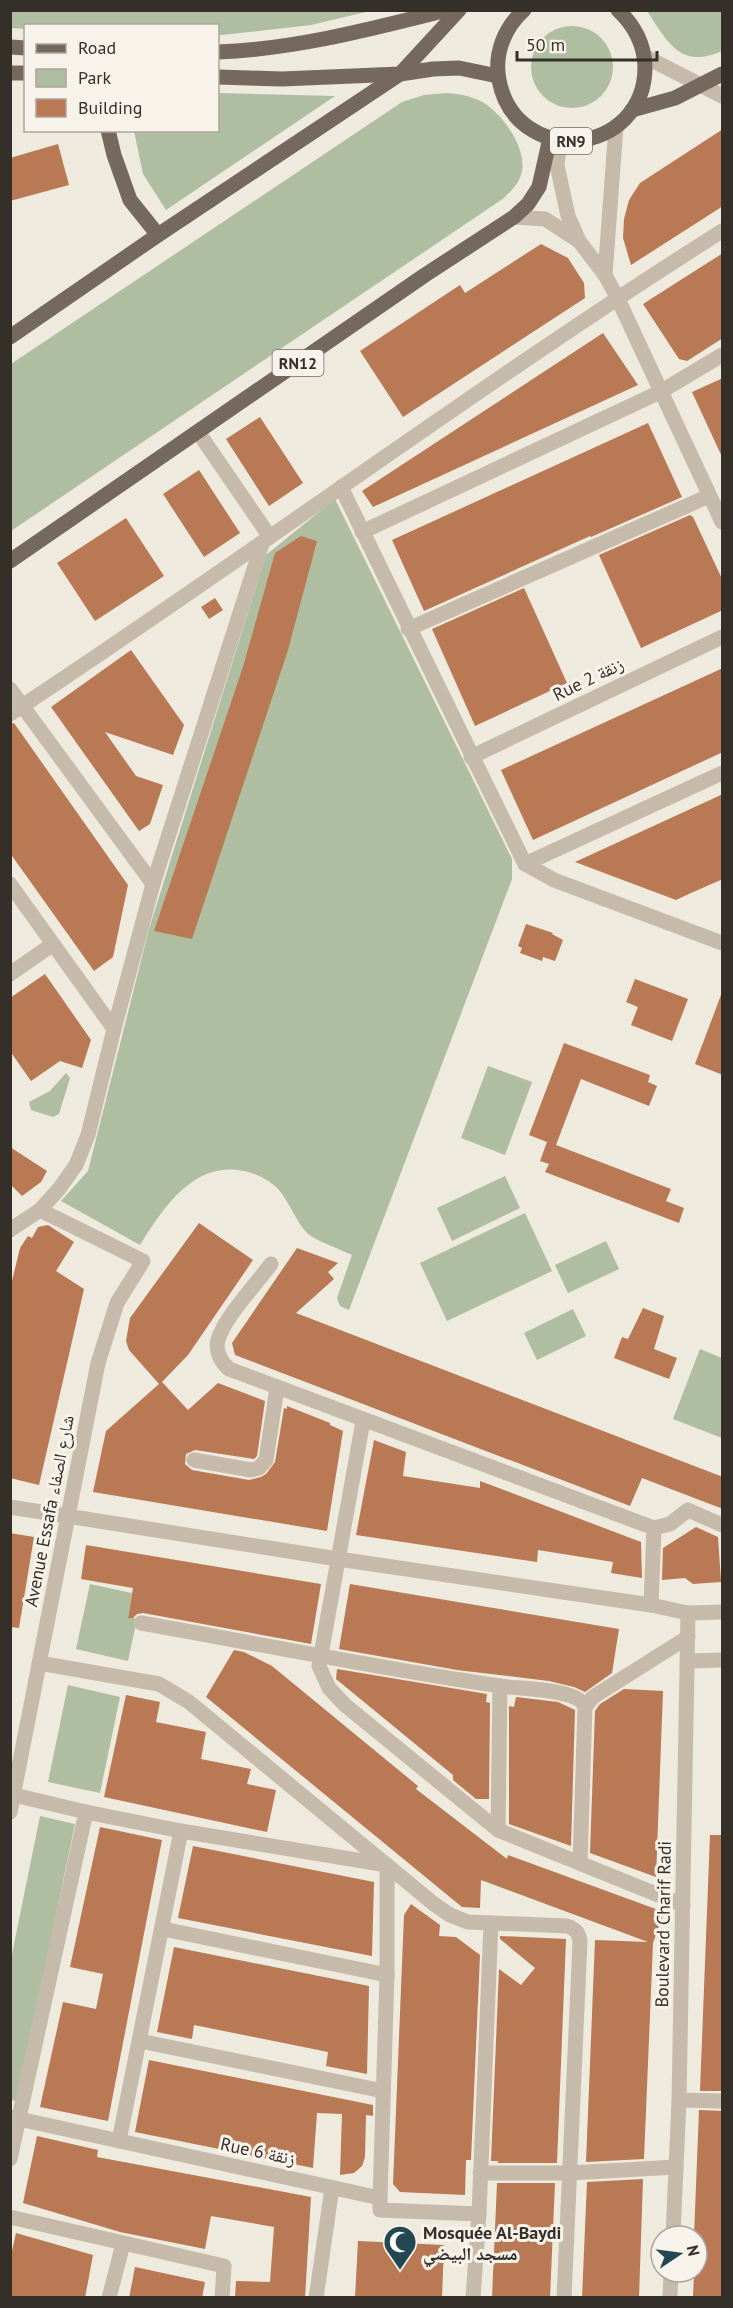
<svg xmlns="http://www.w3.org/2000/svg" width="733" height="2308" font-family="'PT Sans','Noto Naskh Arabic',sans-serif">
	<rect width="100%" height="100%" fill="#efeade"/>
	<g fill="#afbda0">
		<polygon points="11,10 370,10 370,11 311,25 222,35 218,35 218,26 26,26 25,29 11,28"/>
		<path d="M647 11H722V51C680 70 667 41 647 11Z"/>
		<circle cx="572" cy="67" r="41"/>
		<polygon points="218,93 335,96 166,210 143,174 134,131 218,130"/>
		<path d="M447 93C460 94 472 96 484 103 503 115 526 147 522 171 520 182 512 190 504 198L11 531V364L402 102 424 95Z"/>
		<path d="M335 499 512 859V879L349 1310 340 1306 337 1298 352 1255C340 1249 316 1241 307 1233 295 1220 290 1203 279 1190 271 1181 256 1173 244 1171 194 1160 163 1208 140 1245L61 1201 88 1171 149 929 266 555Z"/>
		<polygon points="488,1066 532,1082 505,1155 461,1138"/>
		<polygon points="66,1073 70,1078 59,1114 53,1117 31,1110 29,1102 50,1091"/>
		<polygon points="505,1176 520,1208 452,1241 437,1208"/>
		<polygon points="525,1213 552,1271 447,1321 420,1263"/>
		<polygon points="606,1241 619,1269 568,1293 555,1265"/>
		<polygon points="573,1309 586,1336 537,1360 524,1333"/>
		<polygon points="700,1349 722,1358 722,1438 673,1419"/>
		<polygon points="90,1584 132,1593 128,1617 137,1619 128,1661 76,1649"/>
		<polygon points="68,1685 120,1697 100,1793 48,1782"/>
		<polygon points="40,1816 75,1824 17,2101 11,2100 11,1959"/>
	</g>
	<g fill="#b87954">
		<polygon points="723,129 723,206 631,265 623,238 624,219 629,200 640,183"/>
		<polygon points="58,144 69,185 10,201 10,158"/>
		<polygon points="541,244 568,258 584,283 585,298 403,417 360,351 460,285 465,293"/>
		<polygon points="723,253 723,338 687,361 679,359 643,304"/>
		<polygon points="603,333 638,385 373,507 362,491"/>
		<polygon points="723,378 723,459 692,392"/>
		<polygon points="260,417 303,483 269,506 226,439"/>
		<polygon points="648,423 682,497 591,537 590,536 424,611 392,540"/>
		<polygon points="199,470 240,533 204,557 163,494"/>
		<polygon points="690,515 693,517 723,581 723,610 641,648 599,555"/>
		<polygon points="126,518 164,576 95,621 57,563"/>
		<polygon points="301,536 317,541 288,650 192,939 154,931 243,667 275,553"/>
		<polygon points="524,588 567,683 475,726 432,629"/>
		<polygon points="215,598 223,610 209,619 201,607"/>
		<polygon points="131,650 184,725 173,755 105,732 136,776 163,785 150,824 139,831 51,707"/>
		<polygon points="723,668 723,752 533,840 501,770"/>
		<polygon points="14,723 128,885 113,957 94,971 10,853 10,724"/>
		<polygon points="723,794 723,879 691,893 676,900 575,862"/>
		<polygon points="526,924 553,933 552,934 563,940 555,961 543,957 542,961 520,953 522,948 518,946"/>
		<polygon points="45,974 91,1040 82,1068 60,1061 31,1081 10,1051 10,998"/>
		<polygon points="635,979 688,999 672,1041 631,1025 638,1007 626,1002"/>
		<polygon points="721,995 723,995 723,1075 695,1064"/>
		<polygon points="564,1043 650,1075 648,1082 657,1086 649,1106 581,1079 556,1145 671,1189 666,1201 684,1208 679,1223 545,1172 549,1164 540,1161 547,1142 529,1135"/>
		<polygon points="10,1147 47,1171 41,1182 22,1196 10,1184"/>
		<polygon points="199,1223 253,1260 188,1355 162,1382 188,1410 218,1383 265,1401 257,1456 254,1459 195,1450 186,1454 185,1464 192,1470 249,1480 261,1477 266,1474 275,1462 284,1408 287,1409 287,1406 330,1423 330,1425 343,1431 327,1531 93,1492 106,1431 159,1384 129,1350 126,1341 130,1318"/>
		<polygon points="48,1225 74,1242 56,1271 84,1289 39,1485 10,1478 10,1289 20,1248 28,1236 32,1238 38,1227"/>
		<polygon points="297,1248 338,1263 328,1272 334,1279 296,1313 723,1477 723,1509 642,1478 630,1506 235,1355 232,1343"/>
		<polygon points="643,1308 664,1316 654,1349 677,1358 669,1379 614,1358 622,1337 628,1339"/>
		<polygon points="374,1440 406,1452 403,1476 480,1488 480,1481 641,1542 642,1578 611,1573 613,1562 538,1550 537,1562 356,1535"/>
		<polygon points="696,1527 718,1537 721,1582 693,1584 685,1578 662,1580 663,1548"/>
		<polygon points="10,1533 34,1537 19,1628 10,1627"/>
		<polygon points="86,1545 321,1584 311,1644 143,1613 137,1614 133,1618 128,1618 133,1588 81,1579"/>
		<polygon points="350,1584 619,1629 612,1673 585,1692 574,1687 549,1681 457,1670 339,1649"/>
		<polygon points="234,1650 244,1652 272,1666 418,1786 416,1789 507,1859 508,1855 664,1912 653,1943 644,2159 586,2162 595,1940 648,1942 481,1880 480,1908 462,1907 206,1697"/>
		<polygon points="337,1669 487,1694 486,1702 490,1703 489,1799 476,1799 453,1780 453,1775 336,1679"/>
		<polygon points="624,1689 663,1691 656,1877 590,1853 595,1711 600,1704"/>
		<polygon points="126,1695 160,1702 156,1722 206,1732 201,1759 251,1769 247,1784 276,1790 267,1832 104,1797"/>
		<polygon points="516,1697 558,1702 575,1710 571,1846 509,1824 509,1706 514,1707"/>
		<polygon points="100,1827 162,1840 108,2121 40,2107 63,2002 96,2009 103,1974 70,1967"/>
		<polygon points="710,1835 723,1835 723,2091 700,2091"/>
		<polygon points="193,1846 374,1882 372,1956 178,1918"/>
		<polygon points="411,1904 440,1925 439,1936 456,1937 480,1955 471,2160 466,2160 465,2195 400,2192 393,2184 404,1915"/>
		<polygon points="500,1936 566,1939 557,2163 498,2163 498,2161 491,2161 499,1969 521,1985 535,1968 500,1939"/>
		<polygon points="174,1947 369,1986 367,2074 326,2066 328,2052 194,2025 192,2039 157,2032"/>
		<polygon points="149,2060 373,2105 373,2116 366,2115 365,2157 362,2166 354,2173 340,2175 342,2114 317,2113 313,2168 135,2132"/>
		<polygon points="699,2110 723,2111 723,2298 693,2298 694,2272 697,2272 697,2236 694,2236"/>
		<polygon points="37,2136 98,2150 97,2157 311,2197 305,2298 235,2298 236,2281 270,2282 274,2227 211,2216 205,2249 120,2232 23,2203"/>
		<polygon points="643,2179 639,2298 582,2298 587,2182"/>
		<polygon points="497,2183 555,2183 550,2298 492,2298"/>
		<polygon points="16,2233 93,2255 85,2298 10,2298 10,2260"/>
		<polygon points="358,2241 444,2245 442,2298 355,2298"/>
		<polygon points="135,2267 205,2282 202,2298 129,2298"/>
	</g>
	<g fill="none" stroke-linecap="round" stroke-linejoin="round">
		<g stroke="#c6bbab" stroke-width="15">
			<polyline points="644,56 722,96"/>
			<polyline points="560,140 557,165 568,216 579,241 605,275 617,297 722,522"/>
			<polyline points="514,217 545,219 579,241"/>
			<polyline points="605,275 616,126"/>
			<polyline points="198,432 270,537"/>
			<polyline points="341,487 525,864 554,880 722,943"/>
			<polyline points="362,532 660,392 722,355"/>
			<polyline points="408,629 709,496"/>
			<polyline points="10,689 153,884"/>
			<path d="M10 714C250 556 480 384 722 231"/>
			<polyline points="471,757 722,637"/>
			<polyline points="525,864 722,773"/>
			<polyline points="10,884 114,1029"/>
			<polyline points="10,974 53,944"/>
			<polyline points="10,1230 40,1210 59,1189 76,1165 88,1135 114,1029 153,884 262,544"/>
			<path d="M271 1264C257 1283 224 1318 218 1340 215 1351 221 1362 229 1369L654 1528 670 1524 688 1510 722 1525"/>
			<polyline points="363,1421 319,1666 329,1688 345,1705 498,1830 683,1905"/>
			<polyline points="194,1460 251,1470 259,1468 266,1460 277,1388"/>
			<polyline points="10,1507 338,1559 651,1605 688,1613 722,1612"/>
			<polyline points="651,1605 654,1528"/>
			<path d="M141 1623C261 1644 380 1669 500 1686 518 1689 579 1688 585 1707L580 1863"/>
			<polyline points="688,1661 722,1660"/>
			<path d="M39 1663 159 1684 189 1702 434 1904 450 1915 468 1922 567 1926C576 1929 579 1933 580 1942L564 2298"/>
			<polyline points="585,1707 593,1697 688,1637"/>
			<polyline points="10,1794 86,1812 181,1831 387,1865 387,1975 380,2198"/>
			<polyline points="10,1812 98,1363 117,1303 143,1261 40,1210"/>
			<polyline points="498,1830 500,1686"/>
			<polyline points="163,1929 387,1975"/>
			<polyline points="140,2041 383,2091"/>
			<polyline points="679,2100 722,2101"/>
			<polyline points="10,2117 380,2198 380,2210 479,2214"/>
			<polyline points="119,2141 181,1831"/>
			<polyline points="10,2159 86,1812"/>
			<polyline points="480,2173 570,2173 676,2167"/>
			<polyline points="10,2217 224,2266 222,2298"/>
			<polyline points="673,2236 679,2100 688,1613"/>
			<polyline points="109,2298 123,2244"/>
			<polyline points="316,2298 332,2188"/>
			<polyline points="473,2298 479,2214 491,1923"/>
			<polyline points="670,2298 671,2272"/>
		</g>
		<g stroke="#75685c" stroke-width="15">
			<path d="M524 10C504 28 494 54 499 80 516 169 646 156 645 66 644 44 634 25 618 10"/>
			<polyline points="10,47 26,48"/>
			<path d="M218 52C296 49 371 29 447 10"/>
			<polyline points="10,73 26,73"/>
			<polyline points="218,77 282,79 400,74 433,69 459,68 498,76"/>
			<polyline points="632,110 675,98 722,74"/>
			<polyline points="108,130 114,155 130,200 158,235"/>
			<polyline points="10,337 158,235 400,74 459,10"/>
			<polyline points="10,561 425,275 514,217 528,204 539,187 550,138"/>
		</g>
	</g>
	<defs>
		<g id="mosque-pin" transform="scale(1.725)"><path d="M0 17L-7.5 6A9.5 9.5 0 1 1 7.5 6Z" fill="#244852" stroke="#f8f3ea"/><path d="M3.5-4.9A6 6 0 1 0 3.5 4.9A5 5 0 1 1 3.5-4.9Z" fill="#fff"/></g>
	</defs>
	<g fill-rule="evenodd">
		<use href="#mosque-pin" x="400" y="2242"/>
	</g>
	<g text-anchor="middle" dominant-baseline="central" stroke-width="6" stroke-linejoin="round" paint-order="stroke">
		<g fill="#f8f3ea" stroke="#706a64" stroke-width="1.5">
			<rect x="550" y="128" width="42" height="26" rx="4.5"/>
			<rect x="272.5" y="350" width="51" height="26" rx="4.5"/>
		</g>
		<g font-size="16" font-weight="bold" fill="#352f2a">
			<text x="571" y="141">RN9</text>
			<text x="298" y="363">RN12</text>
		</g>
		<g font-size="18" fill="#352f2a" stroke="#f8f3ea">
			<text transform="translate(588 679) rotate(-26)">Rue 2 زنقة</text>
			<text transform="translate(49 1511) rotate(-79)">Avenue Essafa شارع الصفاء</text>
			<text transform="translate(663 1924) rotate(-89)">Boulevard Charif Radi</text>
			<text transform="translate(258 2151) rotate(12)">Rue 6 زنقة</text>
		</g>
		<g font-size="18" font-weight="bold" fill="#352f2a" stroke="#f8f3ea" text-anchor="start">
			<text x="423" y="2232">Mosquée Al-Baydi<tspan x="423" dy="21">مسجد البيضي</tspan></text>
		</g>
	</g>
	<rect width="733" height="2308" fill="none" stroke="#352f2a" stroke-width="24"/>
	<rect x="24" y="24" width="195" height="108" fill="#f8f3ea" stroke="#aaa59d" stroke-width="1.5"/>
	<rect x="36" y="44" width="30" height="9" fill="#75685c" stroke="#aaa59d" stroke-width="1.5"/>
	<text x="78" y="54" font-size="18" fill="#352f2a">Road</text>
	<rect x="36" y="69" width="30" height="18" fill="#afbda0" stroke="#aaa59d" stroke-width="1.5"/>
	<text x="78" y="84" font-size="18" fill="#352f2a">Park</text>
	<rect x="36" y="99" width="30" height="18" fill="#b87954" stroke="#aaa59d" stroke-width="1.5"/>
	<text x="78" y="114" font-size="18" fill="#352f2a">Building</text>
	<g transform="translate(679 2254) rotate(77)"><circle r="28" fill="#f8f3ea" stroke="#aaa59d" stroke-width="1.5"/>
	<path d="M0-4.5L10 22L0 15L-10 22Z" fill="#244852"/>
	<text y="-9" font-size="16" font-weight="bold" text-anchor="middle" fill="#352f2a">N</text>
	</g>
	<path d="M517 51v9h140v-9" fill="none" stroke="#352f2a" stroke-width="3"/>
	<text x="526" y="51" font-size="18" fill="#352f2a" stroke="#f8f3ea" stroke-width="4.5" paint-order="stroke">50 m</text>
</svg>
